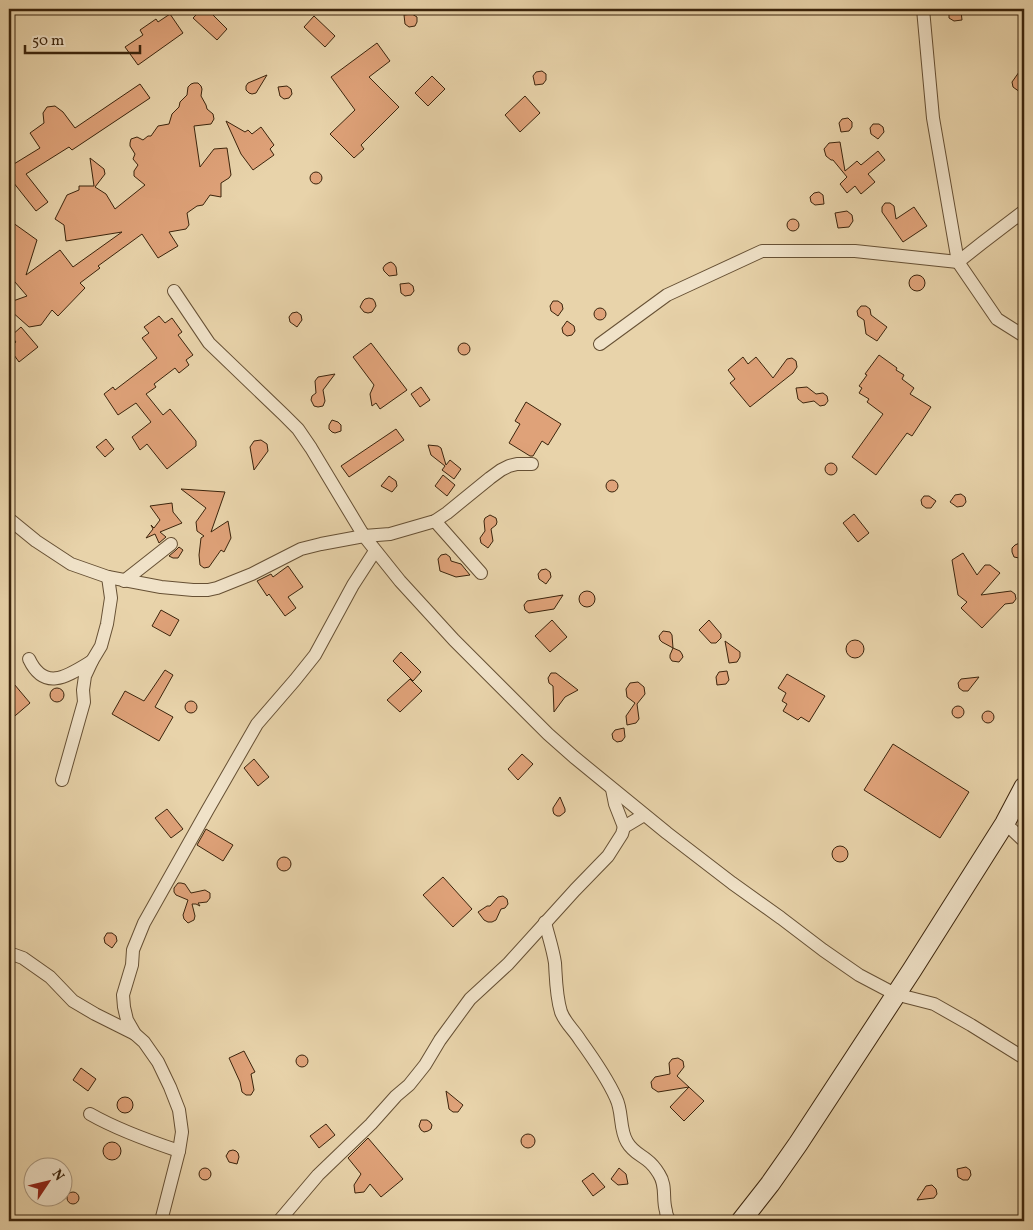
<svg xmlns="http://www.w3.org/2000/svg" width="1033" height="1230" font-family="Vollkorn,serif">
	<rect width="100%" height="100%" fill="#e8d3aa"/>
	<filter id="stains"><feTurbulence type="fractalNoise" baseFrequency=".004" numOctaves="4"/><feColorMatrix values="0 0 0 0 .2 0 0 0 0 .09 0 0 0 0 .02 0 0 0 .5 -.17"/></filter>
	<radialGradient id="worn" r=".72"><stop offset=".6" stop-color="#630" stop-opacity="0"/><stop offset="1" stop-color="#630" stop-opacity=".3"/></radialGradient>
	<g fill="#dfa279" stroke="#3b240c">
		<polygon points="202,9 207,9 227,29 217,40 193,18"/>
		<polygon points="952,9 957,9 961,11 962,20 954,21 949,18 949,13"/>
		<polygon points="170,14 183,33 138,65 125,47 143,35 140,30 156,19 158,22"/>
		<polygon points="412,14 417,17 417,22 415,26 409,27 405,24 404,15"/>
		<polygon points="314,16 335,36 325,47 304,27"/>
		<polygon points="377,43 390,61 369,77 399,107 361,145 364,149 354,158 330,134 355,110 331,77"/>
		<polygon points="1024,65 1024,95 1013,87 1012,82"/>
		<polygon points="542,71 546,74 546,80 543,84 535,85 533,76 536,72"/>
		<polygon points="267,75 256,93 252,94 249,93 246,90 246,86 248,83"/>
		<polygon points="432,76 445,89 428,106 415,93"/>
		<polygon points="194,83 198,83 201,86 202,89 201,96 206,105 207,109 213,114 214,119 211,124 194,126 200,167 214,149 227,148 231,175 229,178 221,183 221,197 210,195 203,205 197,206 187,213 189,225 186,229 169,232 178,246 158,258 142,234 98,266 100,268 80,283 85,288 58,316 52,310 41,325 29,327 11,311 10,307 10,304 13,301 27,296 9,275 9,220 37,240 26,275 60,250 73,267 122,232 66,241 64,225 55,219 67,195 79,190 79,186 94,186 90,158 104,169 105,174 95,187 106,194 115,209 145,185 134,176 134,171 138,165 133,159 135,154 130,146 130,143 131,139 137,137 143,140 148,136 151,136 158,126 169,124 172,114 179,107 180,102 187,95 188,87 191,84"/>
		<polygon points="140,84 150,98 72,150 69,147 26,174 48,202 36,211 13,182 9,185 9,167 40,148 30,133 44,123 43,113 47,107 55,106 63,112 75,128"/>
		<polygon points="287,86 291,89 292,94 289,98 284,99 280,96 278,87"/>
		<polygon points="525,96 540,113 520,132 505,115"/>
		<polygon points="848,118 852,122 852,127 849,131 841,132 839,123 842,119"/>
		<polygon points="226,121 245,132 248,130 252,134 261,127 274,145 270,149 274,155 253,170 241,154"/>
		<polygon points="873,124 879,124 883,127 884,132 878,139 871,134 870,128"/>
		<polygon points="840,142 845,171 857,161 861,165 878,151 885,160 868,174 875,182 861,194 855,186 847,193 840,184 847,177 833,160 831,160 826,156 824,149 829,143"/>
		<circle cx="316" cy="178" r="6"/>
		<polygon points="819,192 823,195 824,204 815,205 811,202 810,197 814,193"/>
		<polygon points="885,203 890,203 894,206 896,219 914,207 927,226 903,242 882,212 882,207"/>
		<polygon points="847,211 852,215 853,221 849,227 838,228 835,213"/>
		<circle cx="793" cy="225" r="6"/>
		<polygon points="391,262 394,264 396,267 397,275 389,276 384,271 383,268 385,265 388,263"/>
		<circle cx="917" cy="283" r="8"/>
		<polygon points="409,283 413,286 414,291 411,295 405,296 401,293 400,284"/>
		<polygon points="369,298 373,299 375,302 376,306 372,312 368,313 364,312 360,307 363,301 365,299"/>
		<polygon points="553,301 558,301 562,304 563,309 558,316 551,311 550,306"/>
		<polygon points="861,306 866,306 870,309 871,315 887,327 877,341 866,334 864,320 858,316 857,311"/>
		<circle cx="600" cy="314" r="6"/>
		<polygon points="297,312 301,315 302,320 297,327 290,322 289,317 292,313"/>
		<polygon points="159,316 165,323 172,318 182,332 178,335 193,355 186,360 189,365 179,373 175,368 154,384 156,387 146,394 163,415 170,409 196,441 196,446 167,469 147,444 140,450 132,437 151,422 136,403 118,415 104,394 113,387 115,390 157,358 142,338 149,333 144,327"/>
		<polygon points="567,321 574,326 575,331 572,335 567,336 563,333 562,328"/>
		<polygon points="21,327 38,347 19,362 9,348 16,342 11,336"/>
		<circle cx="464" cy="349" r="6"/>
		<polygon points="371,343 407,390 380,409 376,403 372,406 370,394 374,385 353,357"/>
		<polygon points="879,355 897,368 896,370 904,375 902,379 914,388 910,394 931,407 912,436 907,433 876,475 852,457 883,414 867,402 869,399 859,393 862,388 859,386 867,375 865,374"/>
		<polygon points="743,357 748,364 756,357 773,378 787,359 792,358 796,361 797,367 793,373 750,407 730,383 735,379 728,370"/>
		<polygon points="335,374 323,390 325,401 323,406 318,407 314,406 311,400 312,396 316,393 315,381 318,377"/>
		<polygon points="421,387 430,400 420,407 411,394"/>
		<polygon points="807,387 816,394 823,393 827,396 828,401 825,405 820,406 814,401 803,403 798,399 796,388"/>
		<polygon points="526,402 561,424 548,445 542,441 533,456 530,456 509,443 520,424 515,421"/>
		<polygon points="332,420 338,422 341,425 341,431 335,433 332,432 329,429 329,425"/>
		<polygon points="396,429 404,440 349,477 341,466"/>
		<polygon points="106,439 114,449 105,457 96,447"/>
		<polygon points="261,440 267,444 268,451 254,470 250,447 254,441"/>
		<polygon points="428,445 438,446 441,448 446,465 450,460 461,469 454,479 442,470 445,466 431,455"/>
		<circle cx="831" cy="469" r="6"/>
		<polygon points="443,475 455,485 447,496 435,486"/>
		<polygon points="389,476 396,481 397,486 392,492 381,486"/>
		<circle cx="612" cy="486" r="6"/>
		<polygon points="181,489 225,492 211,532 228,521 231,538 224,552 221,550 209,567 204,568 200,565 199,555 201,538 204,536 197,531 196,522 206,508"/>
		<polygon points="961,494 965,497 966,502 963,506 957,507 950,502 955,495"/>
		<polygon points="924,496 929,496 936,501 931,508 926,508 922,505 921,500"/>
		<polygon points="172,503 173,512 182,523 160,532 166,537 159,543 155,534 146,538 153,529 151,525 154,528 160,520 150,506"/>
		<polygon points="854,514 869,533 858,542 843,523"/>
		<polygon points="490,515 496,518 497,522 496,525 491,529 493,541 488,548 481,543 480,538 485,531 484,521 485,518"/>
		<polygon points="1024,541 1024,559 1014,557 1012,552 1012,548 1015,545"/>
		<polygon points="179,547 183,550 178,558 173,558 169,556 176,550"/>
		<polygon points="963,553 977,575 985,565 990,565 1000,573 981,595 1011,591 1015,594 1016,599 1013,603 1005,604 982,628 961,608 967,602 958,595 952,560"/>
		<polygon points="446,554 450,557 451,561 461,564 470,575 456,577 440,571 438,559 441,555"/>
		<polygon points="288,566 303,587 288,597 296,608 285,616 269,594 267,596 257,581 271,574 273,577"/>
		<polygon points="546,569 550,572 551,577 546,584 539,579 538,574 541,570"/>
		<circle cx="587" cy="599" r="8"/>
		<polygon points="563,595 554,609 529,613 525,610 524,605 527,601"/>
		<polygon points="161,610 179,620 170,636 152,626"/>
		<polygon points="552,620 567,637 550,652 535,636"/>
		<polygon points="709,620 721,634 721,638 716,643 711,643 699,630"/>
		<polygon points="663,631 670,632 672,635 673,648 680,651 682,654 683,657 679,662 672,661 670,658 670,655 673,648 662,642 660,640 659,636"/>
		<circle cx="855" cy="649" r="9"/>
		<polygon points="725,641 740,652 740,657 737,662 729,663"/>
		<polygon points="401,652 421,672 413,681 393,661"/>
		<polygon points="165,670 173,675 155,707 173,717 159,741 112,714 125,691 144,701"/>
		<polygon points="727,671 729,680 726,684 717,685 716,677 719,672"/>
		<polygon points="551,673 556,673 578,690 565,697 554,712 553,686 549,683 548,678"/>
		<polygon points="787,674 825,696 809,722 801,717 798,720 783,711 787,704 782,701 786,693 778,688"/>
		<polygon points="979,677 968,691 963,691 959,688 958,683 961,679"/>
		<polygon points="9,678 30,703 9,721"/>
		<polygon points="410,679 422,691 400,712 387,700"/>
		<polygon points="638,682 644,687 645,694 637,704 639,719 636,723 627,725 626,716 635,703 627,697 626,689 630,683"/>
		<circle cx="57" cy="695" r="7"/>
		<circle cx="191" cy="707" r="6"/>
		<circle cx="958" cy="712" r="6"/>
		<circle cx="988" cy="717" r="6"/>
		<polygon points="624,728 625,737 622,741 617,742 613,739 612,734 615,730"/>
		<polygon points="893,744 969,792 940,838 864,790"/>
		<polygon points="522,754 533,764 518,780 508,769"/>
		<polygon points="254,759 269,777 258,786 244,768"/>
		<polygon points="560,797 565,809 565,812 560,816 557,816 554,814 553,811 553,808"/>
		<polygon points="167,809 183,829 171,838 155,818"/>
		<polygon points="206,829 233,845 223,861 197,845"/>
		<circle cx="840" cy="854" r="8"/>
		<circle cx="284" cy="864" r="7"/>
		<polygon points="443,877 472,909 453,927 423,895"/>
		<polygon points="178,883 181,883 185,884 191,893 205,890 210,893 210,898 207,902 198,903 200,906 196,904 192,904 195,916 194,920 188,923 184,919 183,915 188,900 176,895 174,892 174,888"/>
		<polygon points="503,896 507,899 508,904 505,908 501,909 496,920 492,922 488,922 484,920 478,912 487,906 490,906 498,897"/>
		<polygon points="107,933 112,933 116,936 117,941 112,948 105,943 104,938"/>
		<polygon points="244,1051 255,1072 251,1074 254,1090 251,1095 246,1095 242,1092 240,1082 229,1058"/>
		<circle cx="302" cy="1061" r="6"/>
		<polygon points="678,1058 683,1061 684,1067 677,1076 704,1101 684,1121 670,1107 689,1087 658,1092 652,1088 651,1082 655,1077 670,1074 669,1063 672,1059"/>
		<polygon points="81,1068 96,1079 88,1091 73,1080"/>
		<polygon points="446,1091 463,1105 458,1112 453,1112 449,1109"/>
		<circle cx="125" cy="1105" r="8"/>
		<polygon points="421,1120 427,1120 430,1122 432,1125 431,1129 428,1131 424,1132 421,1130 419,1126"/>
		<polygon points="326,1124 335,1135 319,1148 310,1136"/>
		<circle cx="528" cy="1141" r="7"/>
		<polygon points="368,1138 403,1179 381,1197 370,1184 364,1192 355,1193 354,1185 361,1174 348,1158"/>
		<circle cx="112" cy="1151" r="9"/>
		<polygon points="233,1150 236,1151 238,1153 239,1157 237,1164 229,1162 226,1156 229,1151"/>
		<polygon points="966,1167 970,1170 971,1175 968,1180 963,1180 958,1177 957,1169"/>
		<circle cx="205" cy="1174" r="6"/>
		<polygon points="619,1168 626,1174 628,1184 618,1185 611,1179"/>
		<polygon points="593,1173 605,1187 593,1196 582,1181"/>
		<polygon points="932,1185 936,1189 937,1194 934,1198 917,1200 926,1186"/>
		<circle cx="73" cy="1198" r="6"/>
	</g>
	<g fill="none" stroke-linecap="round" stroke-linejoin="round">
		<g stroke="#665034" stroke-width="14">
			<g id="street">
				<polyline points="923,9 933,118 958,262 997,319 1024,336"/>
				<polyline points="174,291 209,343 284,415 298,429 311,448 364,536 390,534 435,521 447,513 490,478 501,470 509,466 517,464 532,464"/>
				<polyline points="600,344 667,295 762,251 855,251 958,262 982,243 1024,211"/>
				<polyline points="9,519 36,541 71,564 108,577 161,587 193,590 208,590 217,588 252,574 301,549 321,544 364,536 400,581 454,640 548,734 574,757 667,833 732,883 781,918 823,950 859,975 895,994 934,1004 971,1025 1024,1058"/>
				<polyline points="435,521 481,573"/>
				<polyline points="124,581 171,544"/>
				<path d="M29 659C45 693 69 675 92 661"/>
				<polyline points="62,780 84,702 83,690 85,676 92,661 101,646 107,624 111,598 108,577"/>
				<polyline points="612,789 615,804 624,827"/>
				<polyline points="1005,823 1024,841"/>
				<path d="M545 922C548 935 553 949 555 963 556 979 556 996 561 1012 565 1023 574 1030 580 1040 593 1058 607 1078 616 1098 623 1112 619 1129 627 1142 632 1151 639 1154 647 1160 651 1163 656 1169 659 1174 667 1186 662 1198 666 1211 666 1214 668 1218 670 1221"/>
				<polyline points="9,953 23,958 50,977 73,1001 95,1014 135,1034"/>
				<path d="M90 1114C118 1130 149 1141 179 1151"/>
				<polyline points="161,1221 179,1151 182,1132 179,1110 170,1087 158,1062 144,1042 135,1034 127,1020 124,1007 123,995 132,965 133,950 144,923 207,811 257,724 295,680 315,655 353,585 375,551"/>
				<polyline points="279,1221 318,1175 371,1124 396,1096 409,1085 425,1065 440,1040 470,999 508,964 575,890 608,856 622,834 624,827 644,815"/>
			</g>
		</g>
		<g stroke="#3b240c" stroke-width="21">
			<polyline id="secondary" points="741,1221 770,1184 798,1144 912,970 1005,823 1024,787"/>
		</g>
		<use href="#street" stroke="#f0e2c8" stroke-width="12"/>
		<use href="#secondary" stroke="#f0e2c8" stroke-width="19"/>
	</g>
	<rect width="1033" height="1230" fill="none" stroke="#e8d3aa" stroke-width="30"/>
	<rect x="10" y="10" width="1013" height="1210" fill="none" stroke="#3b240c" stroke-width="2.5"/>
	<rect x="15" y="15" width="1003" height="1200" fill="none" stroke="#3b240c"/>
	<g transform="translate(48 1182) rotate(55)"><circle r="24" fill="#f0e2c8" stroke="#a8967d"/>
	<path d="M0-4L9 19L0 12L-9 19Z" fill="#8f2418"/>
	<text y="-8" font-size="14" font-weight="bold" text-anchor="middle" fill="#3b240c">N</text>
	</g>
	<path d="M25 45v8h115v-8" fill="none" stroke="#3b240c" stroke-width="2.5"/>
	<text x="32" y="45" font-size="15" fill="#3b240c" stroke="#f0e2c8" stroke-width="4" paint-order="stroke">50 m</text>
	<rect width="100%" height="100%" filter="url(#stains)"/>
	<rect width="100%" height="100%" fill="url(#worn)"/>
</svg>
